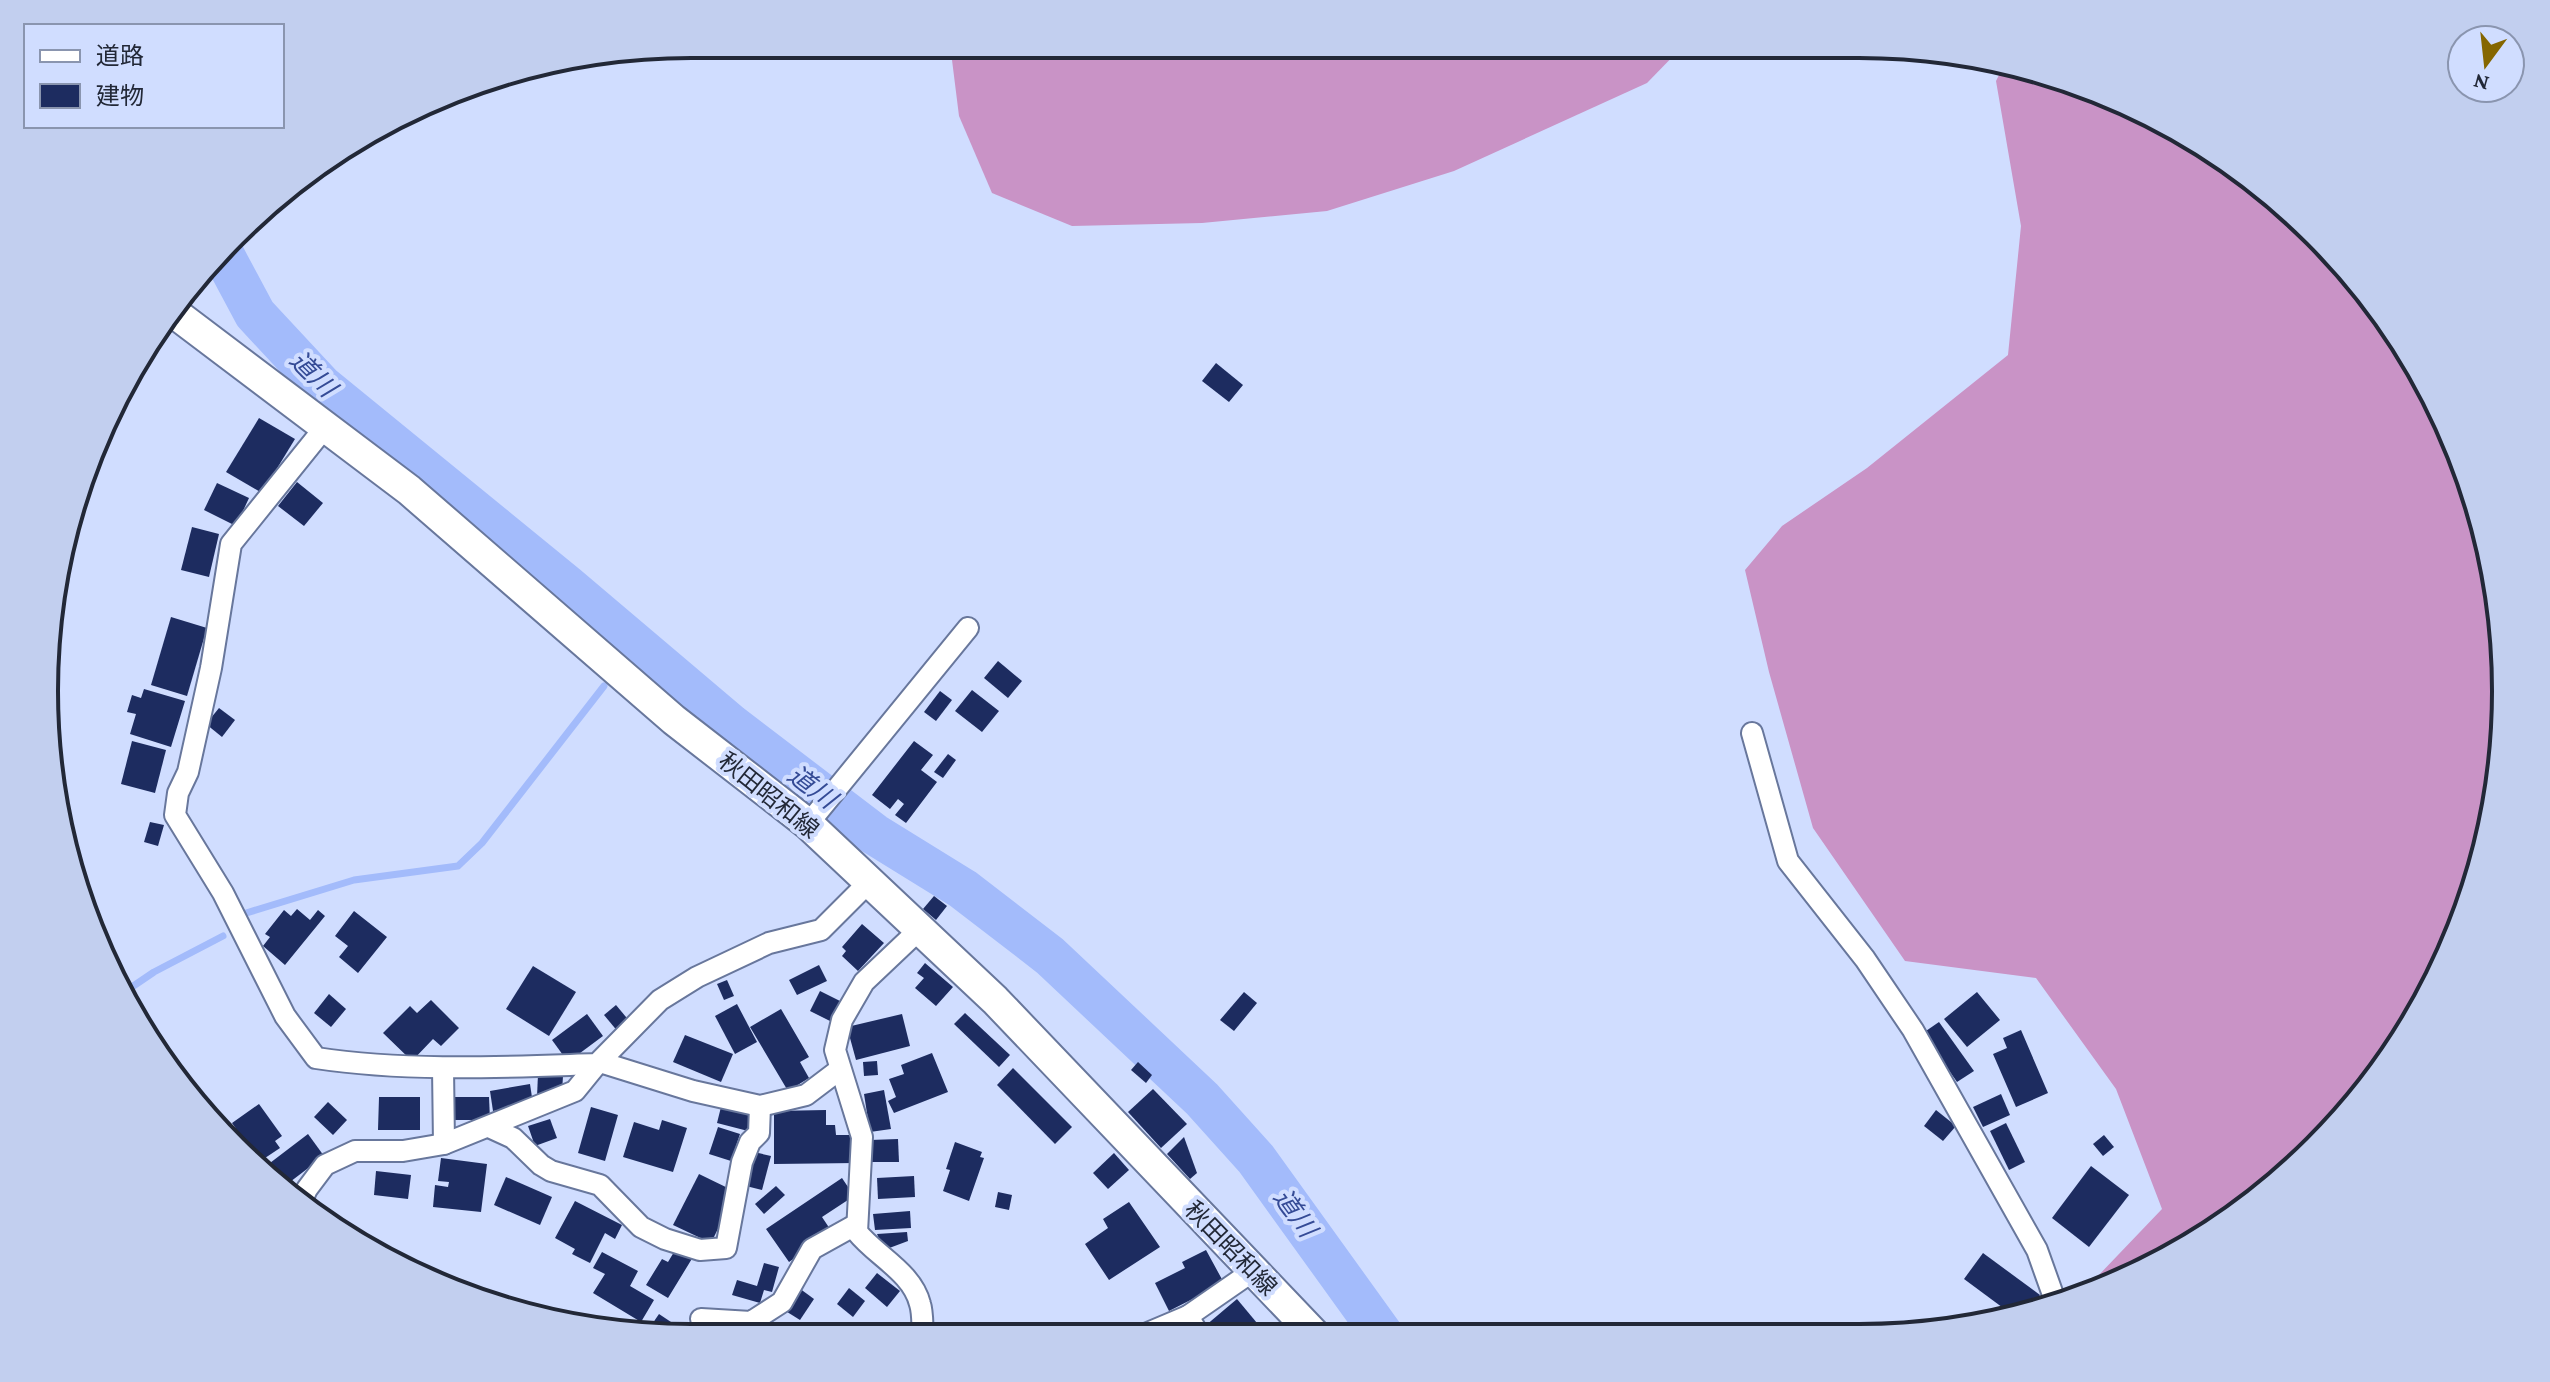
<svg xmlns="http://www.w3.org/2000/svg" width="2550" height="1382" font-family="'Crimson Pro','Noto Sans JP',serif">
	<rect width="100%" height="100%" fill="#d0ddff"/>
	<g fill="#c993c6">
		<polygon points="950,44 1684,45 1647,83 1454,171 1327,211 1202,223 1072,226 992,193 959,116"/>
		<polygon points="2005,63 2027,66 2182,130 2285,204 2372,297 2439,404 2446,423 2484,523 2505,648 2501,775 2472,899 2420,1014 2317,1148 2218,1229 2094,1290 2096,1278 2162,1209 2116,1089 2036,978 1905,961 1813,828 1769,672 1745,570 1782,526 1867,468 2008,355 2021,226 1996,81"/>
	</g>
	<g fill="none" stroke-linecap="round" stroke-linejoin="round">
		<g stroke="#a3bbfb" stroke-width="7">
			<polyline points="632,656 640,647"/>
			<polyline points="243,914 354,880 458,866 482,843 604,686"/>
			<polyline points="126,991 154,972 223,936"/>
		</g>
		<polyline stroke="#a3bbfb" stroke-width="42" points="224,256 255,314 322,386 567,586 731,725 874,834 963,889 1050,956 1202,1099 1256,1159 1382,1334"/>
	</g>
	<g fill="#1d2c60">
		<polygon points="1216,363 1243,385 1229,402 1202,381"/>
		<polygon points="259,418 295,439 262,493 226,472"/>
		<polygon points="297,482 323,503 304,526 278,506"/>
		<polygon points="217,483 249,498 236,526 204,510"/>
		<polygon points="192,527 219,534 209,577 181,570"/>
		<polygon points="171,617 207,628 187,696 151,685"/>
		<polygon points="998,661 1022,681 1008,698 984,678"/>
		<polygon points="144,689 185,701 171,747 130,734 136,714 127,712 132,695 141,698"/>
		<polygon points="972,690 999,711 982,732 955,711"/>
		<polygon points="940,691 952,700 936,721 924,712"/>
		<polygon points="219,708 235,720 222,737 206,724"/>
		<polygon points="132,741 166,750 155,793 121,784"/>
		<polygon points="914,741 933,755 921,770 937,782 906,823 895,815 904,804 898,799 890,809 872,795"/>
		<polygon points="948,754 956,760 943,778 934,772"/>
		<polygon points="150,822 164,825 158,846 144,842"/>
		<polygon points="934,896 947,906 936,920 923,909"/>
		<polygon points="297,909 310,920 318,910 325,916 285,965 263,946 270,937 265,934 284,910 291,916"/>
		<polygon points="354,911 387,937 358,973 339,957 348,946 335,936"/>
		<polygon points="862,924 884,943 858,971 842,956 846,951 842,947"/>
		<polygon points="925,963 953,987 936,1006 915,988 924,978 917,973"/>
		<polygon points="819,965 827,981 797,995 789,980"/>
		<polygon points="533,966 576,992 549,1036 506,1009"/>
		<polygon points="727,980 734,996 724,1000 717,984"/>
		<polygon points="820,991 842,1002 832,1022 810,1011"/>
		<polygon points="1244,992 1257,1003 1234,1031 1220,1020"/>
		<polygon points="1977,992 2000,1020 1967,1047 1944,1019"/>
		<polygon points="329,994 346,1009 331,1027 314,1013"/>
		<polygon points="431,1000 459,1028 441,1046 433,1039 412,1061 383,1033 410,1006 417,1013"/>
		<polygon points="737,1004 757,1042 735,1054 715,1016"/>
		<polygon points="616,1005 631,1023 619,1033 604,1015"/>
		<polygon points="781,1009 809,1057 800,1062 809,1078 788,1091 750,1027"/>
		<polygon points="965,1013 1010,1055 999,1067 954,1024"/>
		<polygon points="587,1014 603,1036 568,1062 552,1040"/>
		<polygon points="902,1014 910,1046 856,1060 847,1027"/>
		<polygon points="1939,1022 1974,1071 1957,1082 1923,1033"/>
		<polygon points="2021,1030 2048,1093 2016,1107 1993,1054 2007,1048 2003,1038"/>
		<polygon points="685,1035 733,1054 721,1082 673,1062"/>
		<polygon points="932,1053 948,1092 894,1113 888,1101 896,1097 889,1079 904,1074 901,1065"/>
		<polygon points="877,1061 878,1075 864,1076 863,1062"/>
		<polygon points="1138,1062 1152,1075 1146,1083 1131,1070"/>
		<polygon points="1013,1068 1072,1127 1055,1144 997,1085"/>
		<polygon points="538,1074 563,1076 562,1092 537,1097"/>
		<polygon points="530,1084 533,1104 493,1111 490,1091"/>
		<polygon points="1153,1089 1187,1124 1161,1148 1128,1112"/>
		<polygon points="884,1090 891,1129 870,1132 864,1094"/>
		<polygon points="2001,1094 2010,1115 1983,1127 1973,1107"/>
		<polygon points="379,1097 420,1097 420,1130 378,1130"/>
		<polygon points="455,1097 489,1097 490,1120 455,1120"/>
		<polygon points="328,1102 347,1120 333,1135 314,1117"/>
		<polygon points="722,1103 754,1111 748,1131 717,1123"/>
		<polygon points="259,1104 282,1136 275,1141 280,1148 259,1162 232,1123"/>
		<polygon points="591,1107 618,1115 605,1161 578,1153"/>
		<polygon points="826,1110 826,1125 835,1125 836,1135 856,1135 856,1163 774,1164 774,1111"/>
		<polygon points="1936,1110 1956,1126 1943,1141 1924,1126"/>
		<polygon points="550,1119 557,1138 535,1146 528,1126"/>
		<polygon points="662,1120 687,1128 673,1172 623,1157 634,1122 659,1130"/>
		<polygon points="2006,1123 2025,1162 2009,1170 1990,1131"/>
		<polygon points="718,1127 740,1134 731,1161 709,1154"/>
		<polygon points="308,1134 324,1156 286,1185 266,1166"/>
		<polygon points="2104,1135 2114,1147 2103,1156 2093,1144"/>
		<polygon points="1184,1137 1197,1173 1190,1179 1167,1154"/>
		<polygon points="898,1139 899,1162 871,1162 870,1140"/>
		<polygon points="955,1142 982,1152 980,1157 984,1158 969,1201 943,1191 950,1170 946,1169"/>
		<polygon points="754,1152 771,1156 762,1190 746,1186"/>
		<polygon points="1114,1153 1129,1170 1108,1189 1093,1173"/>
		<polygon points="441,1158 487,1164 481,1212 433,1207 435,1185 448,1187 449,1182 438,1181"/>
		<polygon points="2091,1166 2129,1195 2089,1247 2052,1218"/>
		<polygon points="376,1171 411,1175 408,1199 374,1195"/>
		<polygon points="699,1174 736,1192 711,1243 673,1225"/>
		<polygon points="914,1176 915,1197 878,1199 877,1178"/>
		<polygon points="506,1177 552,1197 540,1225 494,1205"/>
		<polygon points="842,1178 854,1196 822,1217 832,1232 789,1262 766,1229"/>
		<polygon points="776,1186 785,1195 764,1214 755,1204"/>
		<polygon points="998,1192 1012,1195 1009,1210 995,1207"/>
		<polygon points="575,1201 622,1225 615,1239 605,1233 590,1263 572,1254 575,1249 555,1238"/>
		<polygon points="1129,1202 1160,1247 1109,1280 1085,1244 1108,1228 1103,1219"/>
		<polygon points="910,1211 911,1228 875,1230 873,1214"/>
		<polygon points="907,1232 908,1241 884,1250 877,1234"/>
		<polygon points="677,1247 693,1257 668,1298 646,1285 662,1259 668,1262"/>
		<polygon points="1206,1250 1224,1283 1169,1311 1155,1283 1185,1268 1182,1262"/>
		<polygon points="602,1252 638,1271 630,1286 654,1300 641,1322 593,1293 605,1274 593,1268"/>
		<polygon points="1983,1253 2040,1295 2026,1313 2014,1316 1964,1279"/>
		<polygon points="764,1263 779,1267 772,1292 764,1290 760,1303 732,1295 737,1280 757,1286"/>
		<polygon points="877,1273 900,1291 887,1307 865,1288"/>
		<polygon points="799,1288 814,1299 800,1320 784,1310"/>
		<polygon points="849,1288 865,1301 853,1317 837,1304"/>
		<polygon points="1237,1299 1267,1335 1212,1335 1205,1326"/>
		<polygon points="659,1314 674,1324 666,1337 644,1336"/>
	</g>
	<g fill="none" stroke-linecap="round" stroke-linejoin="round">
		<g stroke="#68779c" stroke-width="24">
			<g id="street">
				<path d="M326 426 231 544 211 668 188 772 178 793 175 815 223 893 285 1016 316 1058C409 1072 503 1067 597 1064L660 1000 697 977 769 943 821 930 868 883"/>
				<polyline points="1752,733 1788,861 1865,959 1913,1030 2037,1250 2057,1306"/>
				<polyline points="808,824 968,628"/>
				<path d="M920 929 864 982 842 1020 835 1050 862 1137 857 1232C876 1256 912 1272 920 1304 923 1313 922 1326 923 1336"/>
				<polyline points="600,1062 693,1091 760,1106 806,1095 839,1070"/>
				<polyline points="443,1068 444,1144"/>
				<polyline points="489,1127 513,1138 541,1165 551,1171 600,1185 641,1227 665,1239 700,1250 726,1248 742,1162 750,1142 759,1133 760,1106"/>
				<polyline points="303,1198 307,1189 325,1165 355,1151 403,1151 444,1144 575,1091 597,1064"/>
				<polyline points="1188,1316 1199,1335"/>
				<polyline points="701,1319 751,1322 782,1302 812,1249 857,1224"/>
				<polyline points="1143,1335 1188,1316 1253,1271"/>
			</g>
		</g>
		<g stroke="#68779c" stroke-width="34">
			<polyline id="primary" points="172,311 409,490 674,720 808,824 995,1000 1315,1335"/>
		</g>
		<use href="#street" stroke="#fff" stroke-width="20"/>
		<use href="#primary" stroke="#fff" stroke-width="30"/>
	</g>
	<g text-anchor="middle" dominant-baseline="central" stroke-width="8" stroke-linejoin="round" paint-order="stroke">
		<g font-size="24" fill="#222837" stroke="#d0ddff">
			<text transform="translate(769 795) rotate(39)">秋田昭和線</text>
			<text transform="translate(1231 1248) rotate(46)">秋田昭和線</text>
		</g>
		<g font-size="26" font-style="italic" fill="#354b96" stroke="#d0ddff">
			<text transform="translate(313 374) rotate(45)">道川</text>
			<text transform="translate(812 787) rotate(37)">道川</text>
			<text transform="translate(1295 1213) rotate(54)">道川</text>
		</g>
	</g>
	<path d="M0 0H2550V1382H0ZM691 58H1859A633 633 0 0 1 2492 691V691A633 633 0 0 1 1859 1324H691A633 633 0 0 1 58 691V691A633 633 0 0 1 691 58Z" fill="#c2cfef" fill-rule="evenodd"/>
	<path fill="none" stroke="#222837" stroke-width="4" d="M691 58H1859A633 633 0 0 1 2492 691V691A633 633 0 0 1 1859 1324H691A633 633 0 0 1 58 691V691A633 633 0 0 1 691 58Z"/>
	<rect x="24" y="24" width="260" height="104" fill="#d0ddff" stroke="#8a95af" stroke-width="2"/>
	<rect x="40" y="50" width="40" height="12" fill="#ffffff" stroke="#8a95af" stroke-width="2"/>
	<text x="96" y="64" font-size="24" fill="#222837">道路</text>
	<rect x="40" y="84" width="40" height="24" fill="#1d2c60" stroke="#8a95af" stroke-width="2"/>
	<text x="96" y="104" font-size="24" fill="#222837">建物</text>
	<g transform="translate(2486 64) rotate(195)"><circle r="38" fill="#d0ddff" stroke="#8a95af" stroke-width="2"/>
	<path d="M0-6L14 30L0 20L-14 30Z" fill="#856600"/>
	<text y="-12" font-size="22" font-weight="bold" text-anchor="middle" fill="#222837">N</text>
	</g>
</svg>
